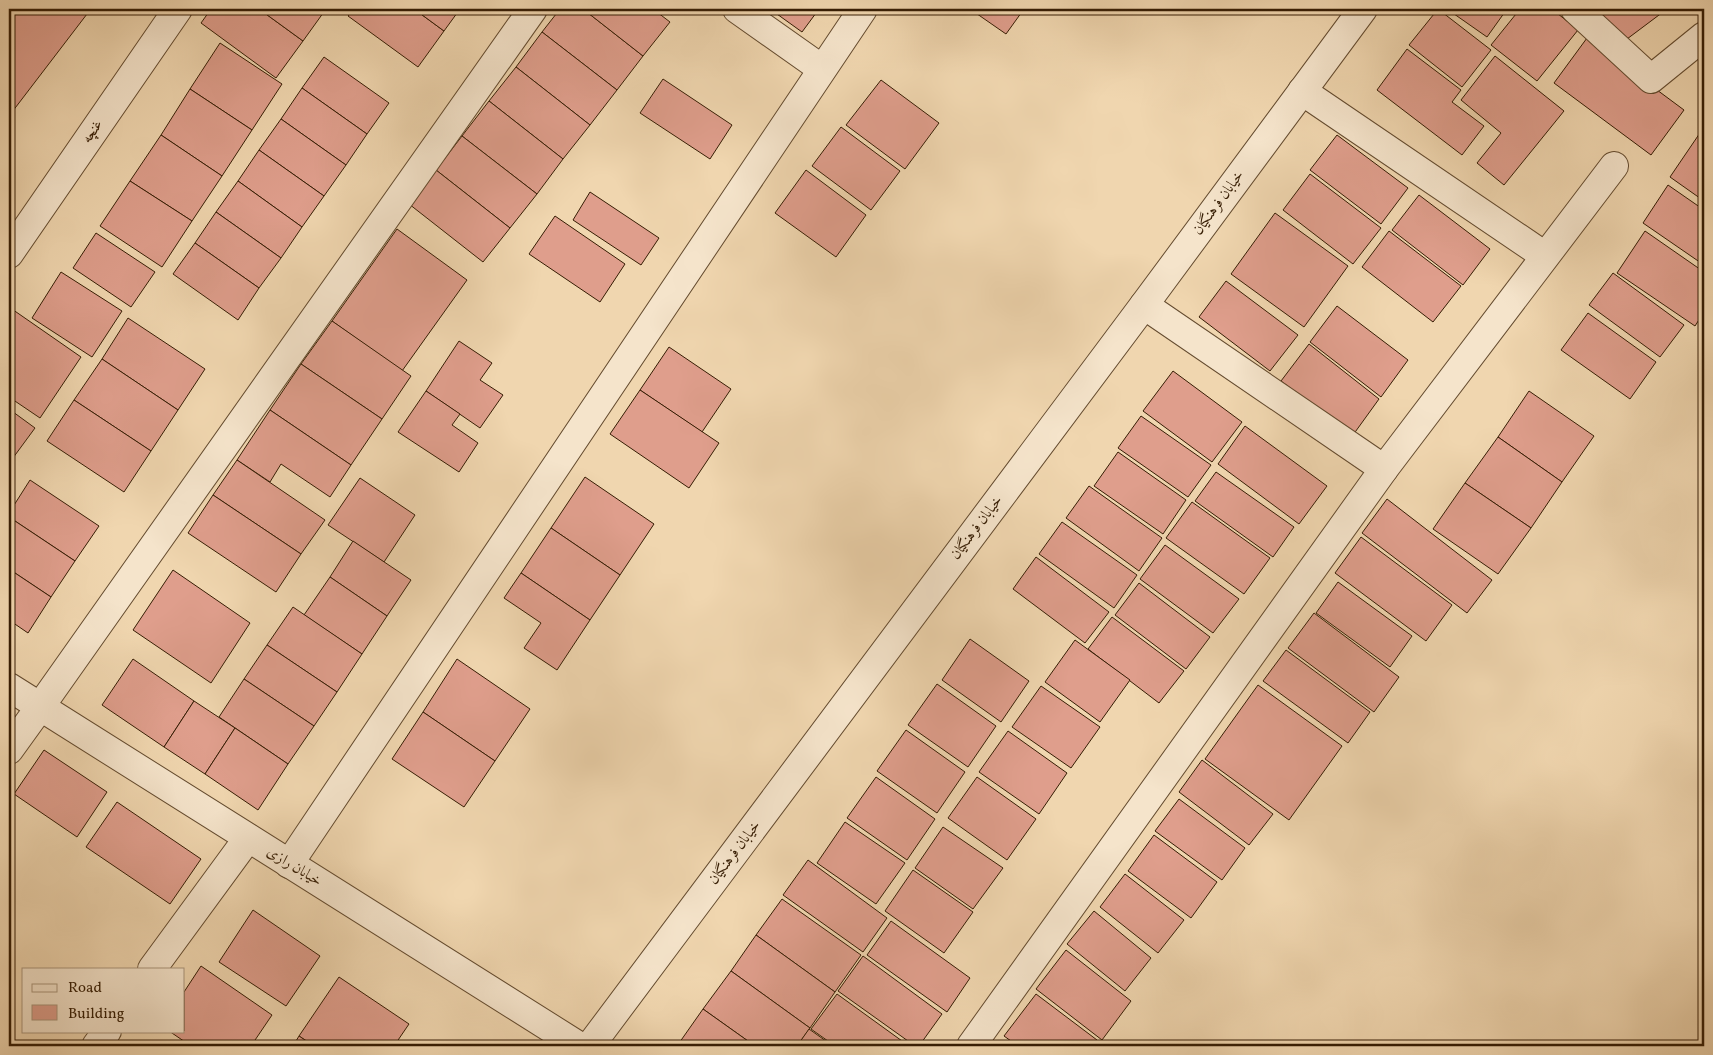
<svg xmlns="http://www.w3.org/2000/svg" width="1713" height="1055" font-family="Vollkorn,Amiri,serif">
	<rect width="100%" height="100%" fill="#f0d6af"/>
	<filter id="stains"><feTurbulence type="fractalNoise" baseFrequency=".004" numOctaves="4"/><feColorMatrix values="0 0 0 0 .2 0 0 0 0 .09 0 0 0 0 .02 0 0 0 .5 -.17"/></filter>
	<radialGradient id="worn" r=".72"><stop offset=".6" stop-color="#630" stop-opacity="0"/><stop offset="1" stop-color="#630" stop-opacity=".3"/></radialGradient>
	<g fill="#df9e8c" stroke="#361d04">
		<polygon points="12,9 79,9 87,14 9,116 9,13"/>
		<polygon points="211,9 259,9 303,41 276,78 201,23"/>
		<polygon points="259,9 326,9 303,41"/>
		<polygon points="354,9 414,9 444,31 418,67 348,16"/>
		<polygon points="414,9 460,9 444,31"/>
		<polygon points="560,9 583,9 643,56 617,90 542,32"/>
		<polygon points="583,9 653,9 670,22 643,56"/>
		<polygon points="770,9 819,9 802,32"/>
		<polygon points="970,9 1024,9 1006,34"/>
		<polygon points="1438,9 1491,50 1462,87 1409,45"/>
		<polygon points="1447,9 1507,9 1487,37"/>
		<polygon points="1520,9 1552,9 1578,30 1537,81 1491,45"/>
		<polygon points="1598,9 1667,9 1623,42"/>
		<polygon points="542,32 617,90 590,125 516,67"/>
		<polygon points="1587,38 1684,110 1651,155 1554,83"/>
		<polygon points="220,43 282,84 252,130 190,89"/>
		<polygon points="1407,49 1461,90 1452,102 1484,126 1462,155 1377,90"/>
		<polygon points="1495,56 1564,111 1504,185 1477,163 1501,133 1461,100"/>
		<polygon points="324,57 389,103 367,134 302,88"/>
		<polygon points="516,67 590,125 563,159 489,101"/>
		<polygon points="663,79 732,125 710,159 640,113"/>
		<polygon points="881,80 939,123 905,169 846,125"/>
		<polygon points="302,88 367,134 346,165 281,119"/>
		<polygon points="190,89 252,130 222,176 161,135"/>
		<polygon points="489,101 563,159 537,194 462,136"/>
		<polygon points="281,119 346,165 324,196 259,150"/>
		<polygon points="841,127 900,171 871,210 812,166"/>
		<polygon points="1704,127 1704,201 1670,177"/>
		<polygon points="161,135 222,176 192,221 130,181"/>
		<polygon points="1337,135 1408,188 1381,224 1310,170"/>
		<polygon points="462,136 537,194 510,228 436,170"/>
		<polygon points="259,150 324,196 302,227 238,181"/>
		<polygon points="436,170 510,228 483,262 409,204"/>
		<polygon points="806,170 866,215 836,257 775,213"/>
		<polygon points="1310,174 1381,228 1353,264 1283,210"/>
		<polygon points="130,181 192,221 162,267 100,226"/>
		<polygon points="238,181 302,227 281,258 216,212"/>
		<polygon points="1668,185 1704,210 1704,265 1643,223"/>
		<polygon points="590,192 659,238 641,265 573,220"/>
		<polygon points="1419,195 1490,249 1463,285 1392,230"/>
		<polygon points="216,212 281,258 259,288 195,243"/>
		<polygon points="1275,213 1348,266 1304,327 1231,274"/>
		<polygon points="555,216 625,264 600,302 529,254"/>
		<polygon points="397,229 467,280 402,371 332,321"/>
		<polygon points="1389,231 1461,286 1433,322 1362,267"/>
		<polygon points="1645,231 1704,272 1704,312 1695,326 1617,273"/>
		<polygon points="96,233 155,272 131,307 73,268"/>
		<polygon points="195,243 259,288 238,320 173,274"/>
		<polygon points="61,272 122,311 92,357 32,318"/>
		<polygon points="1613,273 1684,325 1660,357 1589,305"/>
		<polygon points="1226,281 1298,335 1270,371 1199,317"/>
		<polygon points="1337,306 1408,360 1381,397 1310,342"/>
		<polygon points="9,307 81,357 40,418 9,397"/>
		<polygon points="1588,313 1656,362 1630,399 1561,350"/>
		<polygon points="128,318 205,369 178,410 102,359"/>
		<polygon points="332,321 411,376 382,419 301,364"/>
		<polygon points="459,341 492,363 480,380 503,395 480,428 426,391"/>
		<polygon points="1309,344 1379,399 1353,435 1281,381"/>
		<polygon points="669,347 731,389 702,432 640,390"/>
		<polygon points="102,359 178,410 151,451 74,400"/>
		<polygon points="301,364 382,419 351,465 270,410"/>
		<polygon points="1173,371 1242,422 1212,462 1143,411"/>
		<polygon points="640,390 719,443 689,488 610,434"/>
		<polygon points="426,391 460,414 452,425 478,443 459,472 398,432"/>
		<polygon points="1529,391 1594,436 1562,482 1498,437"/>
		<polygon points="74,400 151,451 124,492 47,441"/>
		<polygon points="9,409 35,428 10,462 9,462"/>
		<polygon points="270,410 351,465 330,497 281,464 270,482 237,460"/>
		<polygon points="1141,416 1211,465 1188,497 1118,448"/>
		<polygon points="1245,426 1327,486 1299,524 1218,464"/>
		<polygon points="1498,437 1562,482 1531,528 1465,483"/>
		<polygon points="1118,452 1186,500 1163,534 1094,486"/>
		<polygon points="237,460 325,520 301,554 213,495"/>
		<polygon points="1216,472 1294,527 1273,557 1195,501"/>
		<polygon points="585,477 654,524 620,575 551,528"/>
		<polygon points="360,478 415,515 384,562 328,525"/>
		<polygon points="30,480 99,526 75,561 9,517 9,513"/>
		<polygon points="1465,483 1531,528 1498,574 1433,529"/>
		<polygon points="1089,486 1162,538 1139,571 1066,518"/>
		<polygon points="213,495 301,554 276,592 188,533"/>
		<polygon points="1387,499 1492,580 1467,613 1362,533"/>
		<polygon points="1192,502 1270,558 1244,594 1166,538"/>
		<polygon points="9,517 75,561 51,597 9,569"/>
		<polygon points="1062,522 1137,575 1114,608 1039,554"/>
		<polygon points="551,528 620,575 590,620 521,573"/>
		<polygon points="1361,537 1452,605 1426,641 1335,573"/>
		<polygon points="353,541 411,580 387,616 330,577"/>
		<polygon points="1165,545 1239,599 1213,633 1140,579"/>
		<polygon points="1036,557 1109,612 1085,643 1013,589"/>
		<polygon points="9,569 51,597 28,633 9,620"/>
		<polygon points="173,570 250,623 211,683 133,630"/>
		<polygon points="521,573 590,620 557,670 524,648 541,623 504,598"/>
		<polygon points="330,577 387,616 362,654 304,615"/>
		<polygon points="1338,582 1412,636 1390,667 1316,613"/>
		<polygon points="1139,583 1210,637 1186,669 1115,615"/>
		<polygon points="293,607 362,654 337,692 267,645"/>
		<polygon points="1314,613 1399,677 1374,712 1288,648"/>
		<polygon points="1112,617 1184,671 1159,703 1088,649"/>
		<polygon points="970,639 1029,681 1001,722 942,680"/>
		<polygon points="1075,640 1130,680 1100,722 1045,682"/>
		<polygon points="267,645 337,692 314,726 244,679"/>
		<polygon points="1286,650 1370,712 1348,743 1263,681"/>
		<polygon points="133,659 194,701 164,747 102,705"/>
		<polygon points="457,659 530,709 495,761 423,712"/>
		<polygon points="244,679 314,726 288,764 219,717"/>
		<polygon points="937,684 996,726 968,767 908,725"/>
		<polygon points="1258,685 1342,746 1289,820 1205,759"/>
		<polygon points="1041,686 1100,727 1071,768 1012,727"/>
		<polygon points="194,701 235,728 205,774 164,747"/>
		<polygon points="423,712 495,761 464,807 392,759"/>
		<polygon points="235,728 288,764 258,810 205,774"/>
		<polygon points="906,730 965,772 937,813 877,771"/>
		<polygon points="1008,731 1067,773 1039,814 979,772"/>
		<polygon points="44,750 107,792 77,837 14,794"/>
		<polygon points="1202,760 1273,814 1249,845 1179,792"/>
		<polygon points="876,777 935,819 907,860 847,818"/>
		<polygon points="977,777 1036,819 1007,860 948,818"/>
		<polygon points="1179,799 1245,848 1222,880 1155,831"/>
		<polygon points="117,802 201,859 170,904 86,847"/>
		<polygon points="845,822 905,863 876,904 817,863"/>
		<polygon points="943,827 1003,868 973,909 915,868"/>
		<polygon points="1154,835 1217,882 1191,918 1128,871"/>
		<polygon points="808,860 887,918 863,952 783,895"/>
		<polygon points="913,870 973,912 944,953 885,911"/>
		<polygon points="1125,874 1184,920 1158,953 1100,907"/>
		<polygon points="782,899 861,955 835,992 756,935"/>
		<polygon points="253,910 320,956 286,1006 219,962"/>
		<polygon points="1094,911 1151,958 1125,991 1067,944"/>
		<polygon points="891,921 970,978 947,1012 867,955"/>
		<polygon points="756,935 835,992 810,1028 731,971"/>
		<polygon points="1066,950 1131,1001 1102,1040 1036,989"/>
		<polygon points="863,956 942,1014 919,1046 915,1046 838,991"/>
		<polygon points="201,966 272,1015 251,1046 191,1046 169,1031 184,1031 184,992"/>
		<polygon points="731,971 810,1028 797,1046 755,1046 703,1009"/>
		<polygon points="339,977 409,1024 394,1046 314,1046 299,1036"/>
		<polygon points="837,994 909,1046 835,1046 811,1029"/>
		<polygon points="1036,994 1097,1040 1093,1046 1018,1046 1004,1036"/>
		<polygon points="703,1009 755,1046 677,1046"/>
		<polygon points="809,1029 833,1046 797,1046"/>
		<polygon points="299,1036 314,1046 293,1046"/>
	</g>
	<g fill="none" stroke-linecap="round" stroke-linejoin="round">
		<g stroke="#644b2f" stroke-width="30">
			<g id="minor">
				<polyline points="737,9 822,69"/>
				<polyline points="1575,9 1651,79 1704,36"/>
				<polyline points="1302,91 1545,256"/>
				<polyline points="9,254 178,9"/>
				<polyline points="1144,305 1384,469 1614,166"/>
				<polyline points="9,687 579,1046"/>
				<polyline points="9,750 40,707 533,9"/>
				<polyline points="289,864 863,9"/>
				<polyline points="152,969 248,838"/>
				<polyline points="96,1046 107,1031"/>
				<polyline points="971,1046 1384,469"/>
			</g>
		</g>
		<g stroke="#644b2f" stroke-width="30">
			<polyline id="tertiary" points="590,1046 1144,305 1363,9"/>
		</g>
		<use href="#minor" stroke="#f5e4cb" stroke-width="28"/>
		<use href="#tertiary" stroke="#f5e4cb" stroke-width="28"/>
	</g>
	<g text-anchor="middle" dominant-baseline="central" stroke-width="4" stroke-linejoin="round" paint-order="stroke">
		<g font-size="15" fill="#361d04" stroke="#f5e4cb">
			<text transform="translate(93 132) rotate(-55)">غنچه</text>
			<text transform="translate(1219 203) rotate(-54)">خیابان فرهنگیان</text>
			<text transform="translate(977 528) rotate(-53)">خیابان فرهنگیان</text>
			<text transform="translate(735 853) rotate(-53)">خیابان فرهنگیان</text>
			<text transform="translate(294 867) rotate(32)">خیابان رازی</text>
		</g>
	</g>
	<rect width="1713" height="1055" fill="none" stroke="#f0d6af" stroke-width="30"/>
	<rect x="10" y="10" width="1693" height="1035" fill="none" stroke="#361d04" stroke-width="2.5"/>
	<rect x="15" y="15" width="1683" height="1025" fill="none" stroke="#361d04"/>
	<rect x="22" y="968" width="162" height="65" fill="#f5e4cb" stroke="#a9947b"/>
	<rect x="32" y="984" width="25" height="8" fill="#f5e4cb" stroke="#a9947b"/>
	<text x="68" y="992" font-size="15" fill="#361d04">Road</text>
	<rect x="32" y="1005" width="25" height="15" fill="#df9e8c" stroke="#a9947b"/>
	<text x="68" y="1018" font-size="15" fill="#361d04">Building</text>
	<rect width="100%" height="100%" filter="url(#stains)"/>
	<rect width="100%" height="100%" fill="url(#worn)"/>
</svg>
